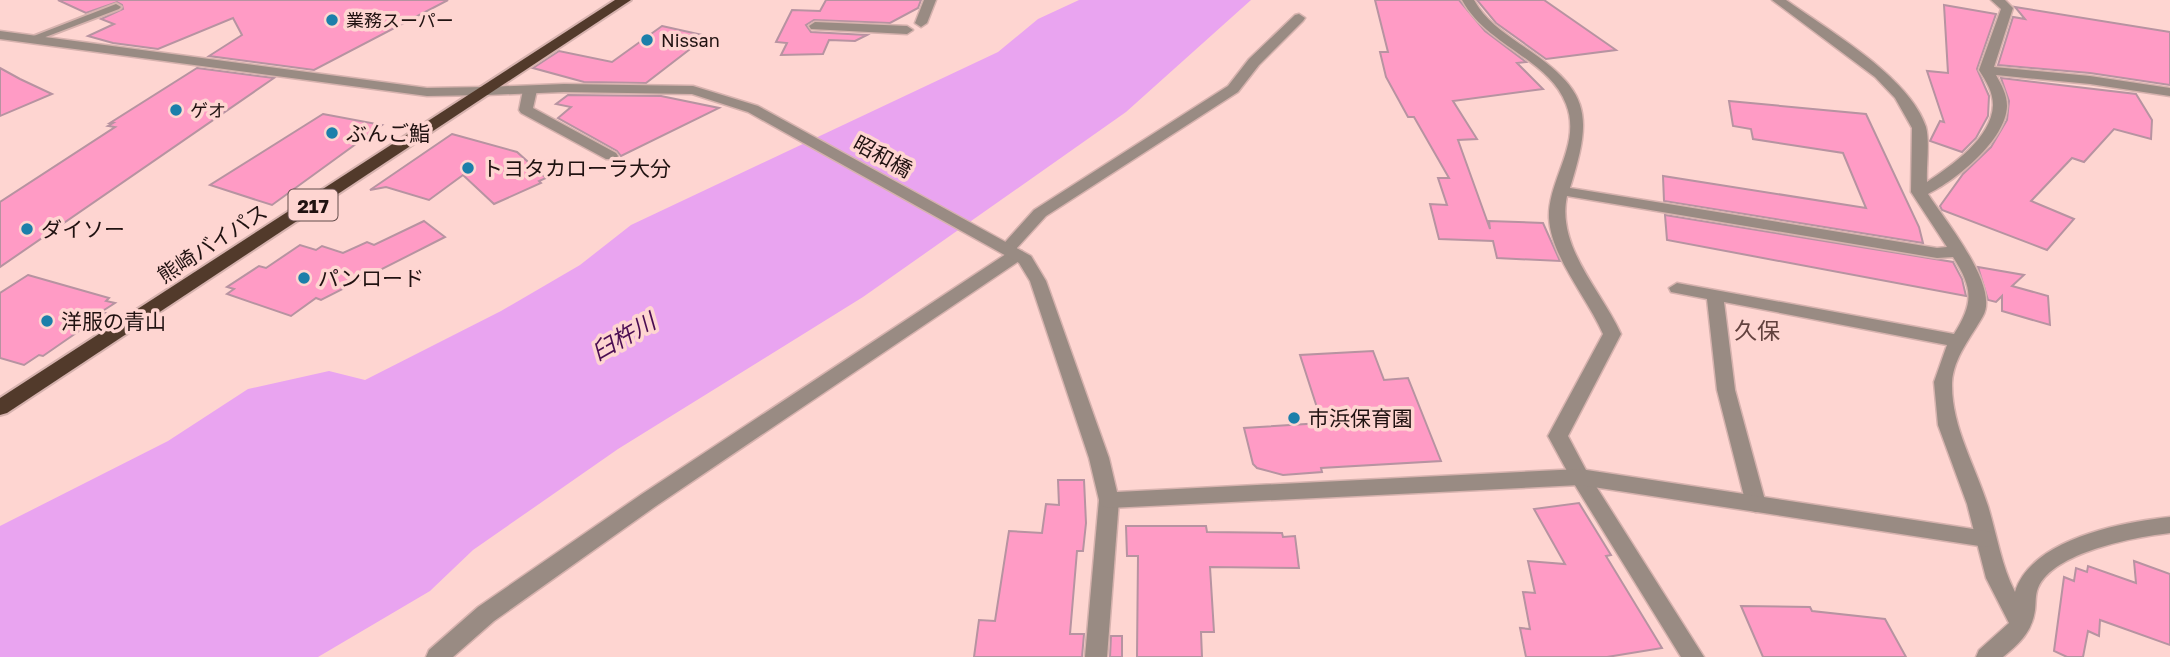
<svg xmlns="http://www.w3.org/2000/svg" width="2170" height="657" font-family="'Golos Text','Noto Sans JP',sans-serif">
	<rect width="100%" height="100%" fill="#fed5d1"/>
	<polygon fill="#e9a4f0" points="1079,0 1251,0 1126,112 863,297 618,449 473,550 430,591 318,657 0,657 0,526 168,441 248,389 329,371 365,380 501,311 580,265 631,225 998,52 1038,19"/>
	<g fill="#ff9bc5" stroke="#b793a1" stroke-width="2">
		<polygon points="58,0 448,0 314,70 209,56 242,35 233,18 158,49 113,43 88,36 114,24 101,19 123,9 122,5 117,2 86,13"/>
		<polygon points="826,0 921,0 918,8 890,23 814,20 806,25 811,32 867,35 855,41 829,40 823,54 781,55 787,43 776,42 792,10 820,11"/>
		<polygon points="1375,0 1459,0 1485,31 1526,62 1517,63 1543,89 1453,101 1477,139 1458,140 1490,229 1489,221 1543,223 1560,261 1497,258 1493,241 1439,239 1430,204 1447,205 1438,178 1449,178 1414,117 1408,117 1386,77 1380,52 1388,52"/>
		<polygon points="1477,0 1544,0 1616,50 1546,59 1496,23"/>
		<polygon points="1944,5 1996,14 1977,69 1989,96 1988,116 1976,138 1962,152 1930,141 1940,121 1944,122 1927,71 1948,73"/>
		<polygon points="2015,7 2170,32 2170,85 2090,73 1998,65 2013,17 2025,19"/>
		<polygon points="662,26 707,36 646,83 584,82 533,68 559,51 612,62"/>
		<polygon points="0,68 20,79 52,94 0,116"/>
		<polygon points="197,68 274,78 0,267 0,202 115,127 108,126 113,123 110,123"/>
		<polygon points="2001,78 2136,94 2152,120 2151,139 2114,129 2084,162 2072,158 2031,201 2074,219 2047,250 1942,210 1940,206 1963,174 1991,147 2007,120 2009,101"/>
		<polygon points="568,95 661,96 719,108 621,156 617,151 558,118 571,107 556,104"/>
		<polygon points="1729,101 1866,114 1919,227 1923,243 1664,201 1663,176 1866,208 1843,153 1753,139 1751,129 1733,126"/>
		<polygon points="323,114 382,125 272,205 210,185"/>
		<polygon points="452,134 517,152 546,178 539,181 541,183 494,204 463,175 429,200 386,187 370,190"/>
		<polygon points="1665,215 1953,262 1962,279 1966,296 1667,240"/>
		<polygon points="424,221 445,237 321,300 316,298 291,316 227,294 234,289 227,287 259,266 266,268 300,245 316,250 322,246 343,253 367,242 374,245"/>
		<polygon points="1978,267 2024,275 2012,286 2048,296 2050,325 2002,311 2002,296 1996,302 1988,300"/>
		<polygon points="28,275 109,298 106,301 115,303 101,312 105,313 43,356 39,355 24,365 0,358 0,293"/>
		<polygon points="1373,351 1384,380 1408,378 1441,461 1321,468 1322,472 1283,475 1257,468 1253,464 1244,428 1322,423 1300,355"/>
		<polygon points="1058,480 1084,480 1086,523 1083,551 1077,551 1070,634 1084,634 1082,657 974,657 979,620 995,621 1009,531 1042,533 1046,504 1059,505"/>
		<polygon points="1579,503 1611,555 1606,556 1662,648 1607,657 1526,657 1520,628 1530,629 1523,592 1535,593 1528,561 1565,564 1534,509"/>
		<polygon points="1126,526 1206,526 1207,532 1282,533 1283,537 1295,536 1299,568 1210,567 1214,632 1201,632 1202,657 1137,657 1138,556 1127,556"/>
		<polygon points="2134,561 2170,574 2170,645 2100,620 2099,636 2088,631 2083,657 2067,657 2054,651 2064,577 2074,581 2076,568 2087,572 2088,566 2136,583"/>
		<polygon points="1741,606 1810,607 1812,611 1885,619 1906,657 1763,657"/>
		<polygon points="1111,636 1122,636 1122,657 1110,657"/>
	</g>
	<g fill="none" stroke-linecap="round" stroke-linejoin="round">
		<g stroke="#d6b2ae" stroke-width="4">
			<polygon id="service" points="116,4 121,7 119,9 35,41 26,39"/>
		</g>
		<g stroke="#d6b2ae" stroke-width="3">
			<g id="minor">
				<polygon points="924,0 936,0 927,23 921,27 915,23"/>
				<path d="M1462 0H1474C1485 20 1502 31 1520 44 1589 90 1594 111 1570 188L1937 248 1947 247 1911 192 1912 128 1895 98 1875 77 1772 0H1786C1828 30 1910 77 1926 127 1930 143 1926 166 1927 182 1951 166 1992 138 1993 105 1993 92 1986 81 1979 70L2001 9 1991 0H2005L2013 8 1994 67 2090 76 2170 88V96L2090 84 1996 75C2001 84 2007 94 2007 106 2006 140 1956 180 1928 194 1944 219 2000 286 1983 316 1972 336 1953 358 1952 383 1951 426 1975 465 1988 506 1997 535 2001 565 2015 592 2031 539 2122 522 2170 517V533C2135 537 2053 552 2038 588 2035 595 2036 603 2035 610 2032 632 2020 643 2003 657H1976L1979 650 2009 623 1986 578 1967 504 1938 425 1934 382 1947 345 1724 302 1735 390 1766 504 1763 510 1756 512 1749 510 1746 504 1717 390 1707 299 1671 292 1669 288 1677 283 1954 334C1974 303 1973 288 1953 257L1937 258 1567 196C1556 247 1602 291 1621 334L1568 436 1587 472 1704 657H1681L1573 482 1548 436 1603 334C1588 299 1551 257 1549 218 1548 179 1582 144 1566 104 1549 59 1487 46 1462 0Z"/>
				<polygon points="1299,14 1305,18 1303,21 1259,65 1238,92 1046,216 1015,250 1022,251 1024,255 1022,259 656,506 494,621 453,657 426,657 429,650 478,607 642,494 1006,254 999,249 1034,210 1228,86 1249,59 1295,15"/>
				<polygon points="815,22 907,26 913,30 907,34 811,29 809,26"/>
				<polygon points="0,31 427,88 486,87 493,91 486,95 427,96 0,39"/>
				<polygon points="530,86 537,90 533,108 616,153 618,156 616,159 606,159 521,113 519,110 523,90"/>
				<polygon points="1109,492 1116,494 1119,500 1107,657 1085,657 1099,500 1102,494"/>
			</g>
		</g>
		<g stroke="#d6b2ae" stroke-width="3">
			<polygon id="tertiary" points="564,84 693,86 758,106 1031,256 1046,281 1109,458 1117,492 1580,469 1986,531 1993,533 1996,539 1993,545 1986,547 1580,485 1109,508 1102,506 1099,500 1089,458 1030,281 1019,263 748,112 692,94 564,92 486,95 479,91 486,87"/>
		</g>
		<g stroke="#d6b2ae" stroke-width="4">
			<polygon id="trunk" points="615,0 631,0 7,413 0,415 0,398"/>
		</g>
		<use href="#service" fill="#998b83" fill-rule="evenodd"/>
		<use href="#minor" fill="#998b83" fill-rule="evenodd"/>
		<use href="#tertiary" fill="#998b83" fill-rule="evenodd"/>
		<use href="#trunk" fill="#523a2b" fill-rule="evenodd"/>
	</g>
	<g fill="#1c7faa" stroke="#fed5d1" stroke-width="2.5">
		<circle cx="332" cy="20" r="7"/>
		<circle cx="647" cy="40" r="7"/>
		<circle cx="176" cy="110" r="7"/>
		<circle cx="332" cy="133" r="7"/>
		<circle cx="468" cy="168" r="7"/>
		<circle cx="27" cy="229" r="7"/>
		<circle cx="304" cy="278" r="7"/>
		<circle cx="47" cy="321" r="7"/>
		<circle cx="1294" cy="418" r="7"/>
	</g>
	<g text-anchor="middle" dominant-baseline="central" stroke-width="7" stroke-linejoin="round" paint-order="stroke">
		<g font-size="18" fill="#201211" stroke="#fed5d1" text-anchor="start">
			<text x="346" y="20">業務スーパー</text>
			<text x="661" y="40">Nissan</text>
			<text x="190" y="110">ゲオ</text>
		</g>
		<rect fill="#fed5d1" stroke="#634c4b" stroke-width="2" x="288.5" y="189.5" width="49" height="31" rx="5"/>
		<g font-size="19" font-weight="bold" fill="#201211">
			<text x="313" y="205">217</text>
		</g>
		<g font-size="21" fill="#201211" stroke="#fed5d1" text-anchor="start">
			<text x="346" y="133">ぶんご鮨</text>
			<text x="482" y="168">トヨタカローラ大分</text>
			<text x="41" y="229">ダイソー</text>
			<text x="318" y="278">パンロード</text>
			<text x="61" y="321">洋服の青山</text>
			<text x="1308" y="418">市浜保育園</text>
		</g>
		<g font-size="21" fill="#201211" stroke="#fed5d1">
			<text transform="translate(883 156) rotate(29)">昭和橋</text>
			<text transform="translate(212 243) rotate(-33)">熊崎バイパス</text>
		</g>
		<g font-size="23" fill="#63423f" stroke="#fed5d1">
			<text x="1757" y="330">久保</text>
		</g>
		<g font-size="23" font-style="italic" fill="#4b0d52" stroke="#fed5d1">
			<text transform="translate(623 336) rotate(-30)">臼杵川</text>
		</g>
	</g>
</svg>
